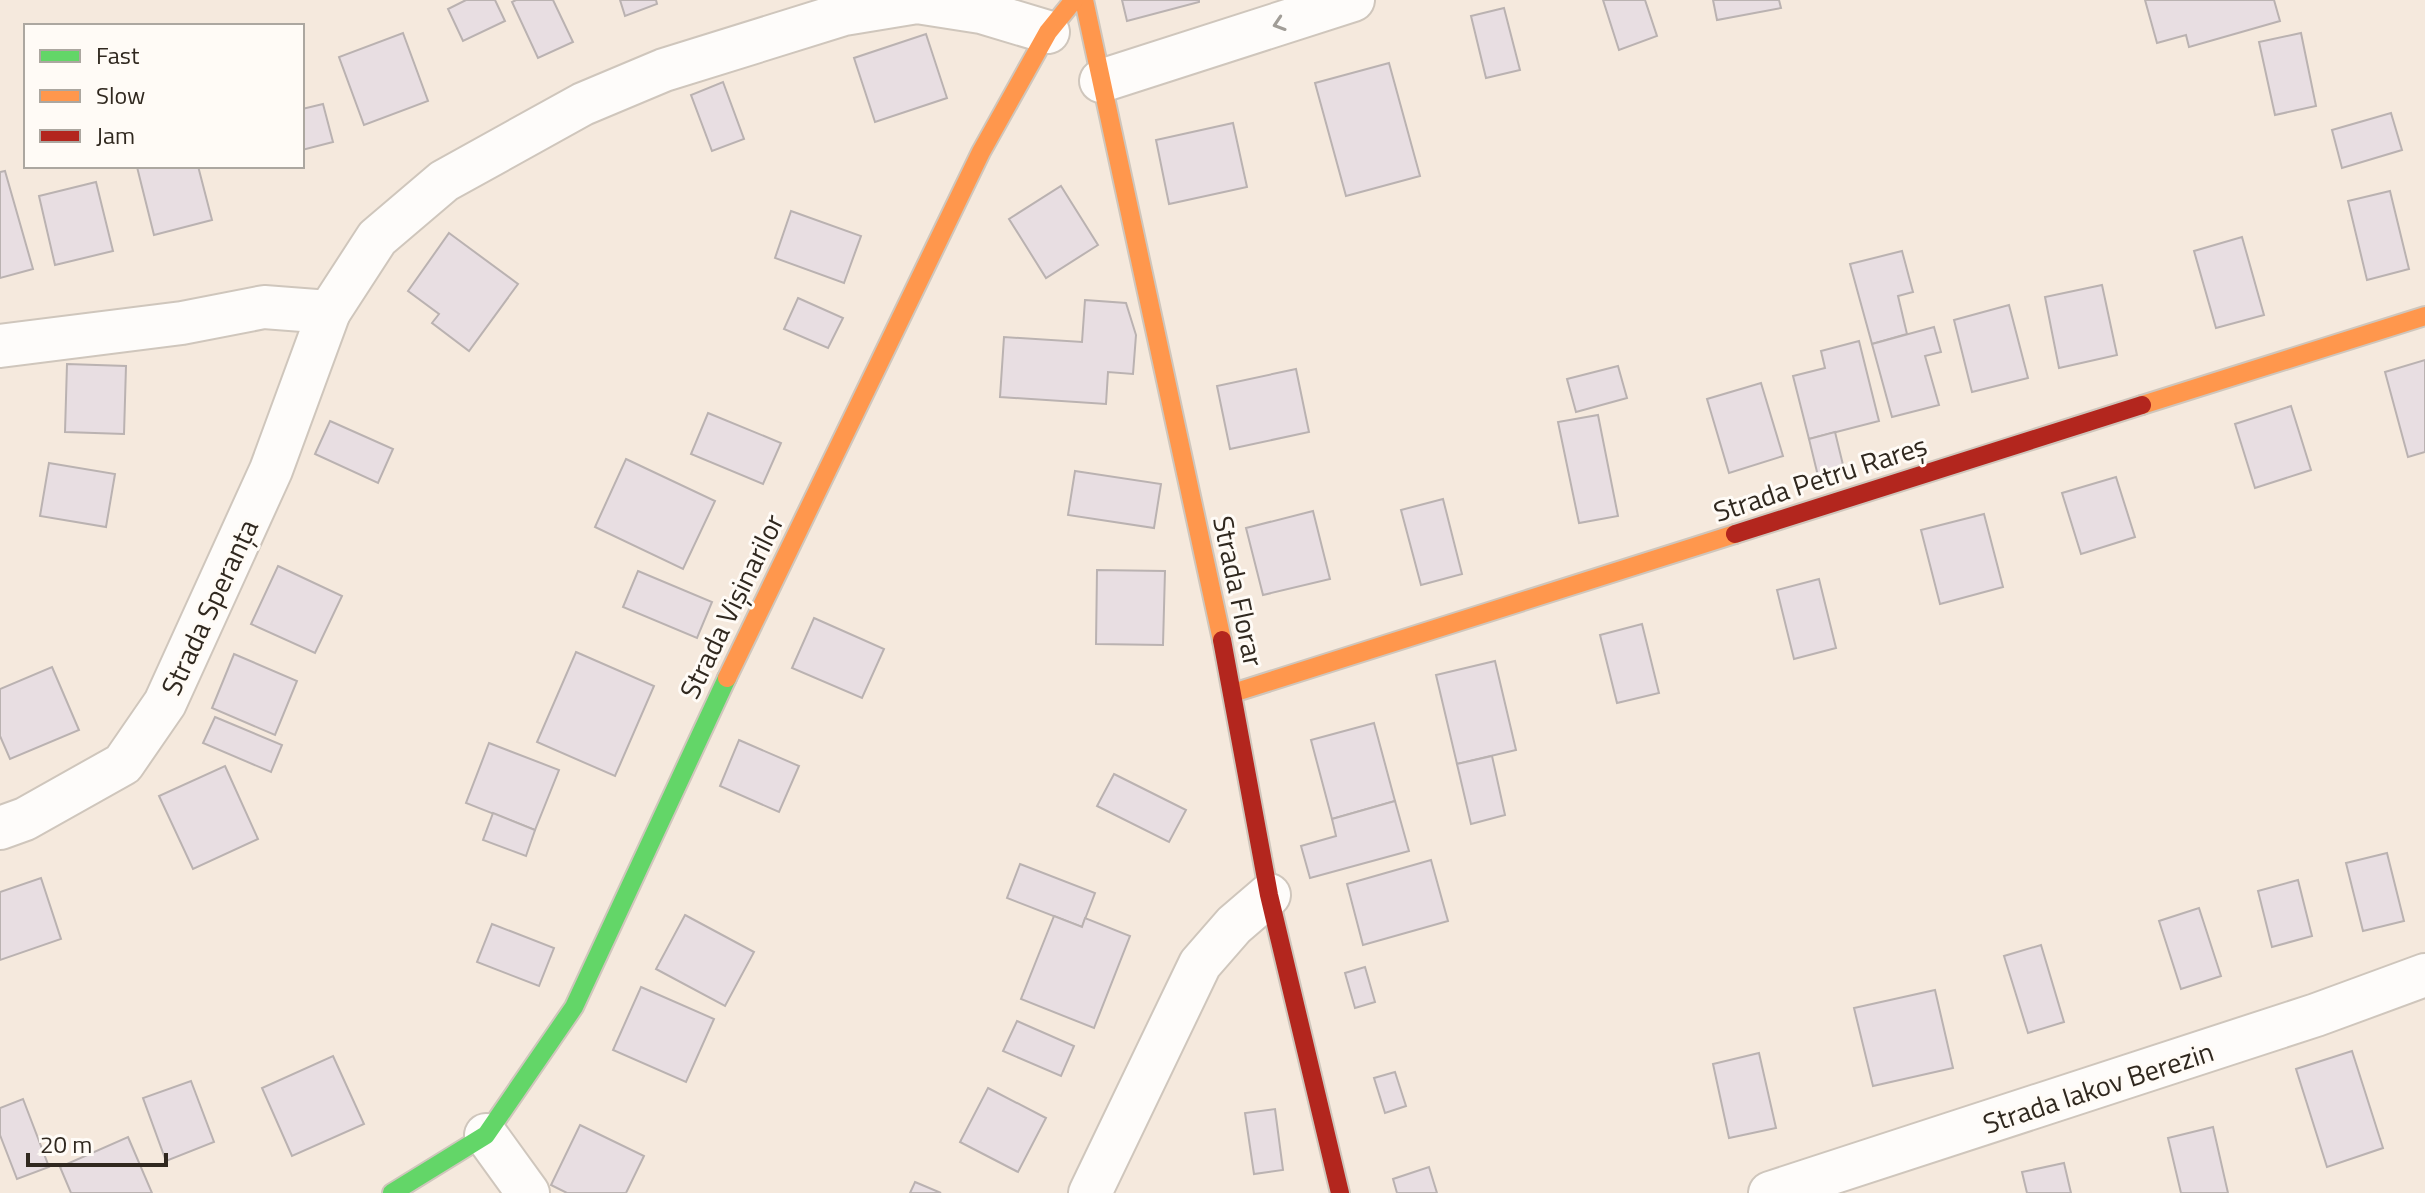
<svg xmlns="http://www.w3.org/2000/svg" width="2425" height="1193" font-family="'Titillium Web',sans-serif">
	<rect width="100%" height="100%" fill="#f5e9dd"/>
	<g fill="#e8dee2" stroke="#bab2b1" stroke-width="2">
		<polygon points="466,0 495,0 505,21 463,41 448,9"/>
		<polygon points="516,0 553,0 573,42 538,58 512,2"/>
		<polygon points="620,0 656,0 657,4 625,16"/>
		<polygon points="1122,0 1199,0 1199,2 1127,21"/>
		<polygon points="1603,0 1645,0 1657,36 1619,50"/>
		<polygon points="1713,0 1779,0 1781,8 1717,20"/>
		<polygon points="2145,0 2274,0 2280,21 2189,47 2186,35 2157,43"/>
		<polygon points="1504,8 1520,70 1486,78 1471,16"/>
		<polygon points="403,33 428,101 364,125 339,57"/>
		<polygon points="2301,33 2316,106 2275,115 2259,42"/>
		<polygon points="926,34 947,98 875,122 854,58"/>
		<polygon points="1389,63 1420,176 1346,196 1315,83"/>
		<polygon points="723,82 744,139 712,151 691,95"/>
		<polygon points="323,104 333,142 302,150 302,109"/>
		<polygon points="2391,113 2402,150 2342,168 2332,130"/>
		<polygon points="1233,123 1247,187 1169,204 1156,140"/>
		<polygon points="198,166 212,220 154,235 137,167"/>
		<polygon points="5,171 33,269 0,278 0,172"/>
		<polygon points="96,182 113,251 55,265 39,196"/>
		<polygon points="1061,186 1098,245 1046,278 1009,219"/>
		<polygon points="2390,191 2409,269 2367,280 2348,201"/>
		<polygon points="791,211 861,236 844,283 775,258"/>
		<polygon points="449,233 518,284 469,351 432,323 439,314 408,291"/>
		<polygon points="2242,237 2264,315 2216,328 2194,251"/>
		<polygon points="1902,251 1913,292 1898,296 1907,334 1872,344 1850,264"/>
		<polygon points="2102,285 2117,355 2059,368 2045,297"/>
		<polygon points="798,298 843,318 828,348 784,329"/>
		<polygon points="1085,300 1126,303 1136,335 1133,374 1108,372 1106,404 1000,397 1004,337 1082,342"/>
		<polygon points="2009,305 2028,378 1972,392 1954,320"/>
		<polygon points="1934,327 1941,352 1925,356 1939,405 1892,417 1872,344"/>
		<polygon points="1859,341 1879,421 1809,439 1793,376 1825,368 1821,351"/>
		<polygon points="2425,360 2425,452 2408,457 2385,372"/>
		<polygon points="67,364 126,366 124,434 65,432"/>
		<polygon points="1618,366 1627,398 1576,412 1567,379"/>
		<polygon points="1296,369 1309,432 1230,449 1217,386"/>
		<polygon points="1761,383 1783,456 1729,473 1707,399"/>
		<polygon points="2291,406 2311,470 2255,488 2235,424"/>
		<polygon points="708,413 781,443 763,484 691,454"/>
		<polygon points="1598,415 1618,516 1579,523 1558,422"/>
		<polygon points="330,421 393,449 378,483 315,454"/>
		<polygon points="1835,432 1844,469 1818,476 1809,439"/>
		<polygon points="626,459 715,501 683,569 595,527"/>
		<polygon points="49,463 115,474 106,527 40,516"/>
		<polygon points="1075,471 1161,484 1154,528 1068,515"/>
		<polygon points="2116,477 2135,537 2081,554 2062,493"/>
		<polygon points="1443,499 1462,574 1421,585 1401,510"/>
		<polygon points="1313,511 1330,579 1263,595 1246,528"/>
		<polygon points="1984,514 2003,587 1940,604 1921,530"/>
		<polygon points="278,566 342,596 315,653 251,624"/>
		<polygon points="1097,570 1165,571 1163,645 1096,644"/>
		<polygon points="638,571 712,602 697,638 623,607"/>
		<polygon points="1819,579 1836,648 1794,659 1777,590"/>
		<polygon points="814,618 884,649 862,698 792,668"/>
		<polygon points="1642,624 1659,693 1617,703 1600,635"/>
		<polygon points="576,652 654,686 615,776 537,742"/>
		<polygon points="234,654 297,681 275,735 212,708"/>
		<polygon points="1495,661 1516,750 1457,764 1436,675"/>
		<polygon points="52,667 79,730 10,759 0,736 0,689"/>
		<polygon points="215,717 282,745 271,772 203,743"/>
		<polygon points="1374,723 1395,801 1332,819 1311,740"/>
		<polygon points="739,740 799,766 779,812 720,786"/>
		<polygon points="489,743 559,770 535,830 466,803"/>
		<polygon points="1492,756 1505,815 1471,824 1457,764"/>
		<polygon points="225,766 258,839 193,869 159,796"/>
		<polygon points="1114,774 1186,810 1169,842 1097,806"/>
		<polygon points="1395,801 1409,851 1310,878 1301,846 1336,836 1332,819"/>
		<polygon points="493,813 535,830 526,856 483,840"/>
		<polygon points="2387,853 2404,921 2363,931 2346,863"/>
		<polygon points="1431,860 1448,921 1363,945 1347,884"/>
		<polygon points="1020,864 1095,893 1082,927 1007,898"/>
		<polygon points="41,878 61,939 0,960 0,892"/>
		<polygon points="2298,880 2312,936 2272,947 2258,891"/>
		<polygon points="2199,908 2221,976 2181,989 2159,921"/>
		<polygon points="685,915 754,952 725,1006 656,969"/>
		<polygon points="1054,916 1082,927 1085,918 1130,936 1094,1028 1021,999"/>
		<polygon points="492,924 554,948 539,986 477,962"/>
		<polygon points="2041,945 2064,1022 2028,1033 2004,956"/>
		<polygon points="1365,967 1375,1002 1355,1008 1345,973"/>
		<polygon points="641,987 714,1019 686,1082 613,1050"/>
		<polygon points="1935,990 1953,1068 1873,1086 1854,1008"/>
		<polygon points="1017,1021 1074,1046 1061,1076 1003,1051"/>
		<polygon points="2352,1051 2383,1148 2327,1167 2296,1069"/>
		<polygon points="1759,1053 1776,1128 1729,1138 1713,1064"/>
		<polygon points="333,1056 364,1124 292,1156 262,1088"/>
		<polygon points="1395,1072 1406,1106 1385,1113 1374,1078"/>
		<polygon points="191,1081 214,1142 166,1161 143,1098"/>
		<polygon points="988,1088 1046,1118 1018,1172 960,1142"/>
		<polygon points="23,1099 49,1167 17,1179 0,1135 0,1108"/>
		<polygon points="1275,1109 1283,1170 1254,1174 1245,1113"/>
		<polygon points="580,1125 644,1156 626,1193 567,1193 551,1185"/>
		<polygon points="2213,1127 2228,1193 2181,1193 2168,1138"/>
		<polygon points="128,1137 152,1193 71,1193 60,1167"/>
		<polygon points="2064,1163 2071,1193 2027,1193 2022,1172"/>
		<polygon points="1429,1167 1437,1193 1397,1193 1393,1179"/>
		<polygon points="915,1182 941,1193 910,1193"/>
	</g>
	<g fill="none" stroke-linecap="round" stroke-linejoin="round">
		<g stroke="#cfc6bc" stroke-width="46">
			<g id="street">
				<polyline points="1101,81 1353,0"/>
				<polyline points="0,346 182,323 264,307 329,312 377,238 444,181 583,104 664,70 844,14 917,2 981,12 1048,32"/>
				<polyline points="0,828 25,819 123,764 165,703 271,470 329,312"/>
				<polyline points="486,1135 528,1193"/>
				<polyline points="1090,1193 1200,964 1234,925 1269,895"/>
				<polyline points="1770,1193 2316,1015 2425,975"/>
			</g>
		</g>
		<g stroke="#cfc6bc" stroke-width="22">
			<polyline id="fast" points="392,1193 486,1135 574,1007 727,678"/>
		</g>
		<g stroke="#cfc6bc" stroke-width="22">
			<g id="slow">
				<polyline points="1084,0 1222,640"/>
				<polyline points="2142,405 2425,316"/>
				<polyline points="727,678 981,152 1048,32 1074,0"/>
				<polyline points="1233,693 1735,534"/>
			</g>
		</g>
		<g stroke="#cfc6bc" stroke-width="22">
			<g id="jam">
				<polyline points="1735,534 2142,405"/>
				<polyline points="1222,640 1269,895 1340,1193"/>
			</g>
		</g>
		<use href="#street" stroke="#fefcfa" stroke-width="42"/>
		<use href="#fast" stroke="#63d668" stroke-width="18"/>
		<use href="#slow" stroke="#ff974d" stroke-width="18"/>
		<use href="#jam" stroke="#b3261e" stroke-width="18"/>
	</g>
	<defs><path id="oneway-chevron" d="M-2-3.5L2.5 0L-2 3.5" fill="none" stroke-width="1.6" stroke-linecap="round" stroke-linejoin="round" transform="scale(2)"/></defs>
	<use stroke="#a19d97" href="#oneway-chevron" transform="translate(1279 24) rotate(162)"/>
	<g text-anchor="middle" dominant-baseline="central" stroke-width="6" stroke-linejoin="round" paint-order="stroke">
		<g font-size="28" fill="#30281f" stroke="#fffbf6">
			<text transform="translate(1820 478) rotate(-18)">Strada Petru Rareș</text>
			<text transform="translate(1239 591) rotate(78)">Strada Florar</text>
			<text transform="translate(731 606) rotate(-64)">Strada Vișinarilor</text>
			<text transform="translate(209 607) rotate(-65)">Strada Speranța</text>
			<text transform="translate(2098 1087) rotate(-18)">Strada Iakov Berezin</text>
		</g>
	</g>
	<rect x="24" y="24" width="280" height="144" fill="#fffbf6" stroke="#aca7a0" stroke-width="2"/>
	<rect x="40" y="50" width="40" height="12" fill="#63d668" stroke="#aca7a0" stroke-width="2"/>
	<text x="96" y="64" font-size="24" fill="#30281f">Fast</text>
	<rect x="40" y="90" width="40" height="12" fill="#ff974d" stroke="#aca7a0" stroke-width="2"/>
	<text x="96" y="104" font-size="24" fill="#30281f">Slow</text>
	<rect x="40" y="130" width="40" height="12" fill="#b3261e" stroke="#aca7a0" stroke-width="2"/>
	<text x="96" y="144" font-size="24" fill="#30281f">Jam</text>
	<path d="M28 1153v12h138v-12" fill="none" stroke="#30281f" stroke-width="4"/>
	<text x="40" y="1153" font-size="24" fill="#30281f" stroke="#fffbf6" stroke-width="6" paint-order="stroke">20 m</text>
</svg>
